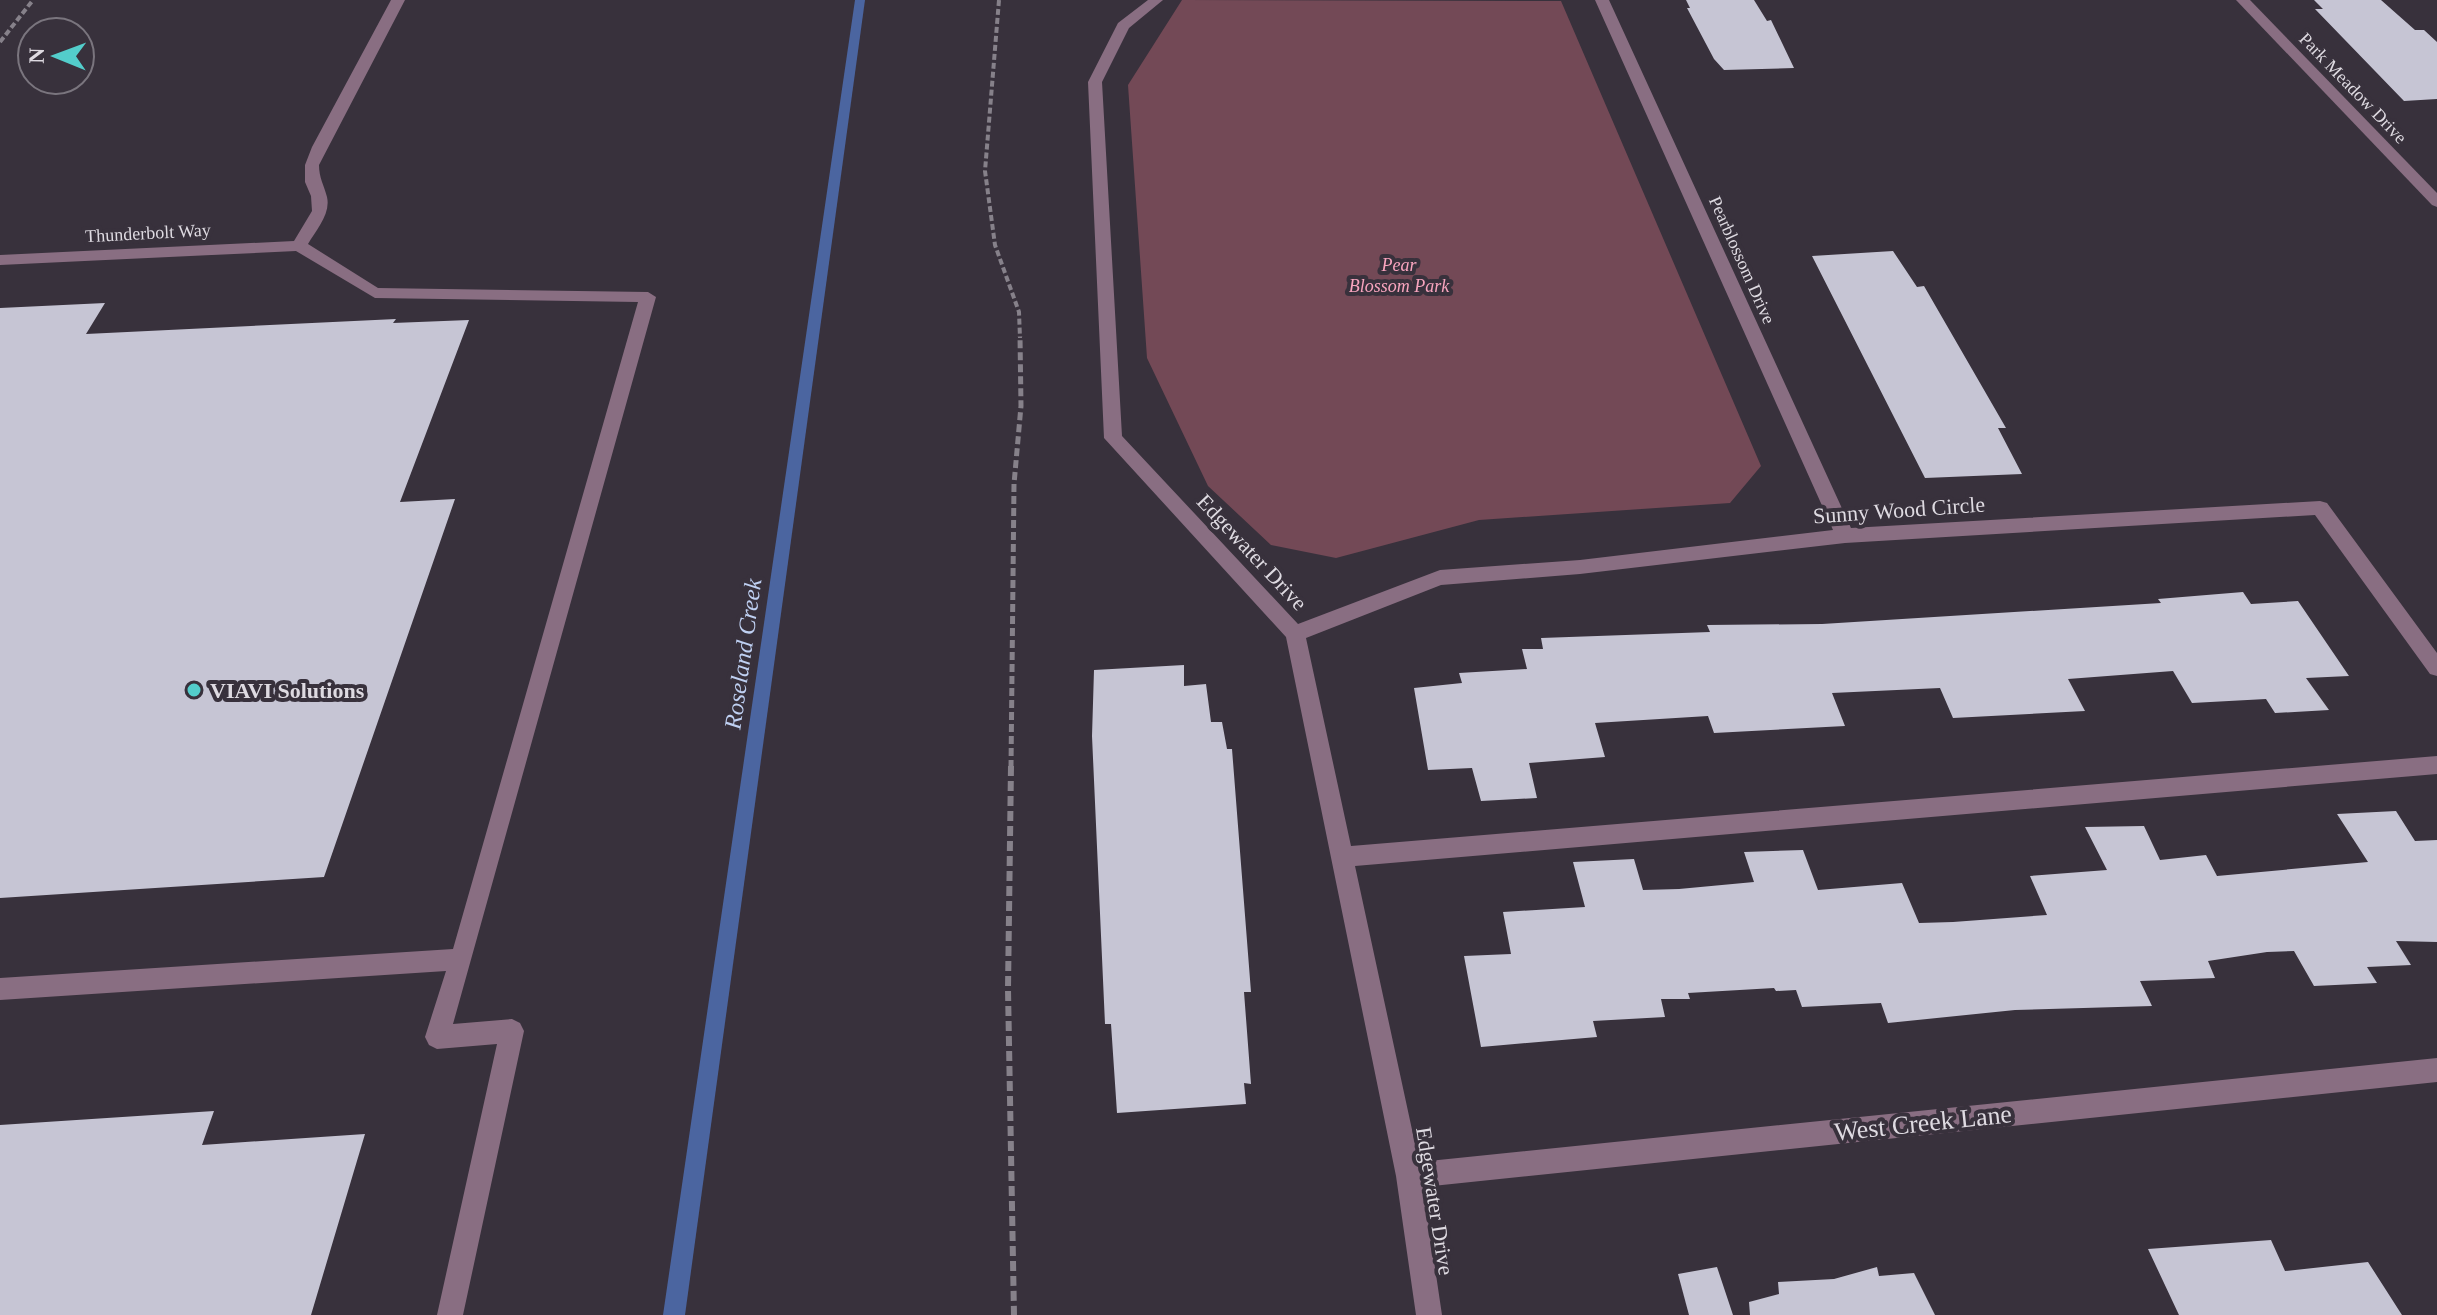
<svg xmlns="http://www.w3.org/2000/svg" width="2437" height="1315" font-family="Georgia,serif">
	<rect width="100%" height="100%" fill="#38313c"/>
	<polygon fill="#734956" points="1182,0 1561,1 1761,466 1730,503 1479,520 1336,558 1271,545 1208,486 1147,358 1128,85"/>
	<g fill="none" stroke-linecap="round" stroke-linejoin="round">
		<polygon fill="#4b65a0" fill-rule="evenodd" points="855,0 865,0 685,1315 663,1315"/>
	</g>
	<g fill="#c6c5d4">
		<polygon points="1686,0 1754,0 1767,21 1771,20 1794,68 1724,70 1714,59 1687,8 1690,8"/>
		<polygon points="2314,0 2381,0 2415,30 2424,30 2437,42 2437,99 2404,101 2315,9 2323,9"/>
		<polygon points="1893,251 1917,287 1924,286 2006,428 1998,428 2022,474 1925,478 1812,256"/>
		<polygon points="105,303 86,334 396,319 393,323 469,320 400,502 455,499 324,877 0,898 0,308"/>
		<polygon points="2243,592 2251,604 2298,601 2349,676 2306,678 2329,710 2275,713 2266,699 2192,703 2173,671 2068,679 2085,711 1953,718 1940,688 1832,693 1845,726 1714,733 1708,716 1595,723 1605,757 1529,763 1537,798 1481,801 1472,768 1428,770 1414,688 1462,683 1459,673 1527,669 1522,649 1543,649 1541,638 1710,632 1707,625 1822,624 2161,603 2158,599"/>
		<polygon points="1184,665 1184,686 1206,684 1211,722 1222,722 1227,749 1232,749 1251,992 1244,992 1251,1084 1244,1083 1246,1104 1117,1113 1111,1024 1105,1024 1092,736 1094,670"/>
		<polygon points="2396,811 2415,841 2437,840 2437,942 2396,941 2411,965 2367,967 2377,983 2314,986 2294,951 2267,952 2208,961 2215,978 2140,981 2152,1006 2015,1010 1888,1023 1881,1003 1802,1007 1796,990 1776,991 1774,988 1688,993 1690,999 1661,999 1665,1017 1593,1021 1597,1037 1481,1047 1464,956 1511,954 1503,912 1585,907 1573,862 1634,859 1643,890 1679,889 1754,882 1744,852 1803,850 1818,890 1902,883 1919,923 1953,922 2047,915 2030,876 2107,870 2085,827 2144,826 2160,860 2206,855 2217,876 2368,862 2337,814"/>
		<polygon points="214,1111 202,1145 365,1134 311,1315 0,1315 0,1125"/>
		<polygon points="2271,1240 2285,1271 2368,1262 2402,1315 2179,1315 2148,1249"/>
		<polygon points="1717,1267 1733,1315 1689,1315 1678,1274"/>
		<polygon points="1877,1267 1879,1276 1914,1273 1935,1315 1750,1315 1749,1302 1779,1294 1778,1282 1834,1279"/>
	</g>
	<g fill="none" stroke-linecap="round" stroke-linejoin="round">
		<g stroke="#86818a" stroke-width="4" stroke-dasharray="6 3" stroke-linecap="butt">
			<polyline points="999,0 985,171 995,245 1019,312 1020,338"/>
			<polyline points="0,42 33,0"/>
		</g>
		<polyline stroke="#86818a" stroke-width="5" stroke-dasharray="8 4" stroke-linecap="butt" points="1011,768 1014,484 1021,406 1020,336"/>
		<polyline stroke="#86818a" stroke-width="6" stroke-dasharray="10 5" stroke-linecap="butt" points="1011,766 1008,989 1014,1315"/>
		<g fill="#896e82" fill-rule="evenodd">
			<path d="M391 0H405L319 165C319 178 324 185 327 197 331 214 316 230 308 244L378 288 648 292 656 297 453 1024 512 1019 520 1023 524 1031 463 1315H437L497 1044 437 1049 429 1045 425 1037 446 971 0 1000V978L453 949 638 302 375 298 296 251 0 265V255L294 241 312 211 311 196 305 182V165L312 147Z"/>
			<polygon points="1148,0 1163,0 1129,28 1102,82 1122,436 1298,624 1440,570 1580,560 1833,530 1595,0 1609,0 1851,528 2320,501 2327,503 2437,653 2437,676 2430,674 2315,515 1845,543 1580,574 1441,585 1306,638 1351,846 2437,756 2437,774 1355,866 1419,1162 2437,1058 2437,1082 1423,1187 1442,1315 1416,1315 1396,1176 1286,637 1104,438 1088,82 1118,23"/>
			<polygon points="2236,0 2250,0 2437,193 2437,207 2432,205"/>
		</g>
	</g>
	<circle fill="#53cdcb" stroke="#38313c" stroke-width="3" cx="194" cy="690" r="8"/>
	<g text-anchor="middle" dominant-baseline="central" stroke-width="8" stroke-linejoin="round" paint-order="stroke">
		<g font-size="18" fill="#dedae1" stroke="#38313c">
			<text transform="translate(2353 88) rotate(46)">Park Meadow Drive</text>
			<text transform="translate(148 233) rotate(-3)">Thunderbolt Way</text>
			<text transform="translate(1742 260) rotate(66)">Pearblossom Drive</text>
		</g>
		<g font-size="18" font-style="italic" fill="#f8a4be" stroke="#38313c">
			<text x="1399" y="265">Pear<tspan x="1399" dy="21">Blossom Park</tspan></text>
		</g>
		<g font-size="22" fill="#dedae1" stroke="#38313c">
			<text transform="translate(1899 510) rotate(-4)">Sunny Wood Circle</text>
			<text transform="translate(1252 552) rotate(47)">Edgewater Drive</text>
			<text transform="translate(1435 1201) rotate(81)">Edgewater Drive</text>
		</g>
		<g font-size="22" font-weight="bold" fill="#dedae1" stroke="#38313c" text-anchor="start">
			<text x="210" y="690">VIAVI Solutions</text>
		</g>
		<g font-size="24" font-style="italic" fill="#bfd0f2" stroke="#38313c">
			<text transform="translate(743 654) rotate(-82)">Roseland Creek</text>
		</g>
		<g font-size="26" fill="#dedae1" stroke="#38313c">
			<text transform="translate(1923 1123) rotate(-6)">West Creek Lane</text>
		</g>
	</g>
	<g transform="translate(56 56) rotate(271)"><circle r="38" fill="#38313c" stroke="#7a757e" stroke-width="2"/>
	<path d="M0-6L14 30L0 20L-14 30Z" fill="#53cdcb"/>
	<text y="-12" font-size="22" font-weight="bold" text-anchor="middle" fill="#dedae1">N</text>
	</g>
</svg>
